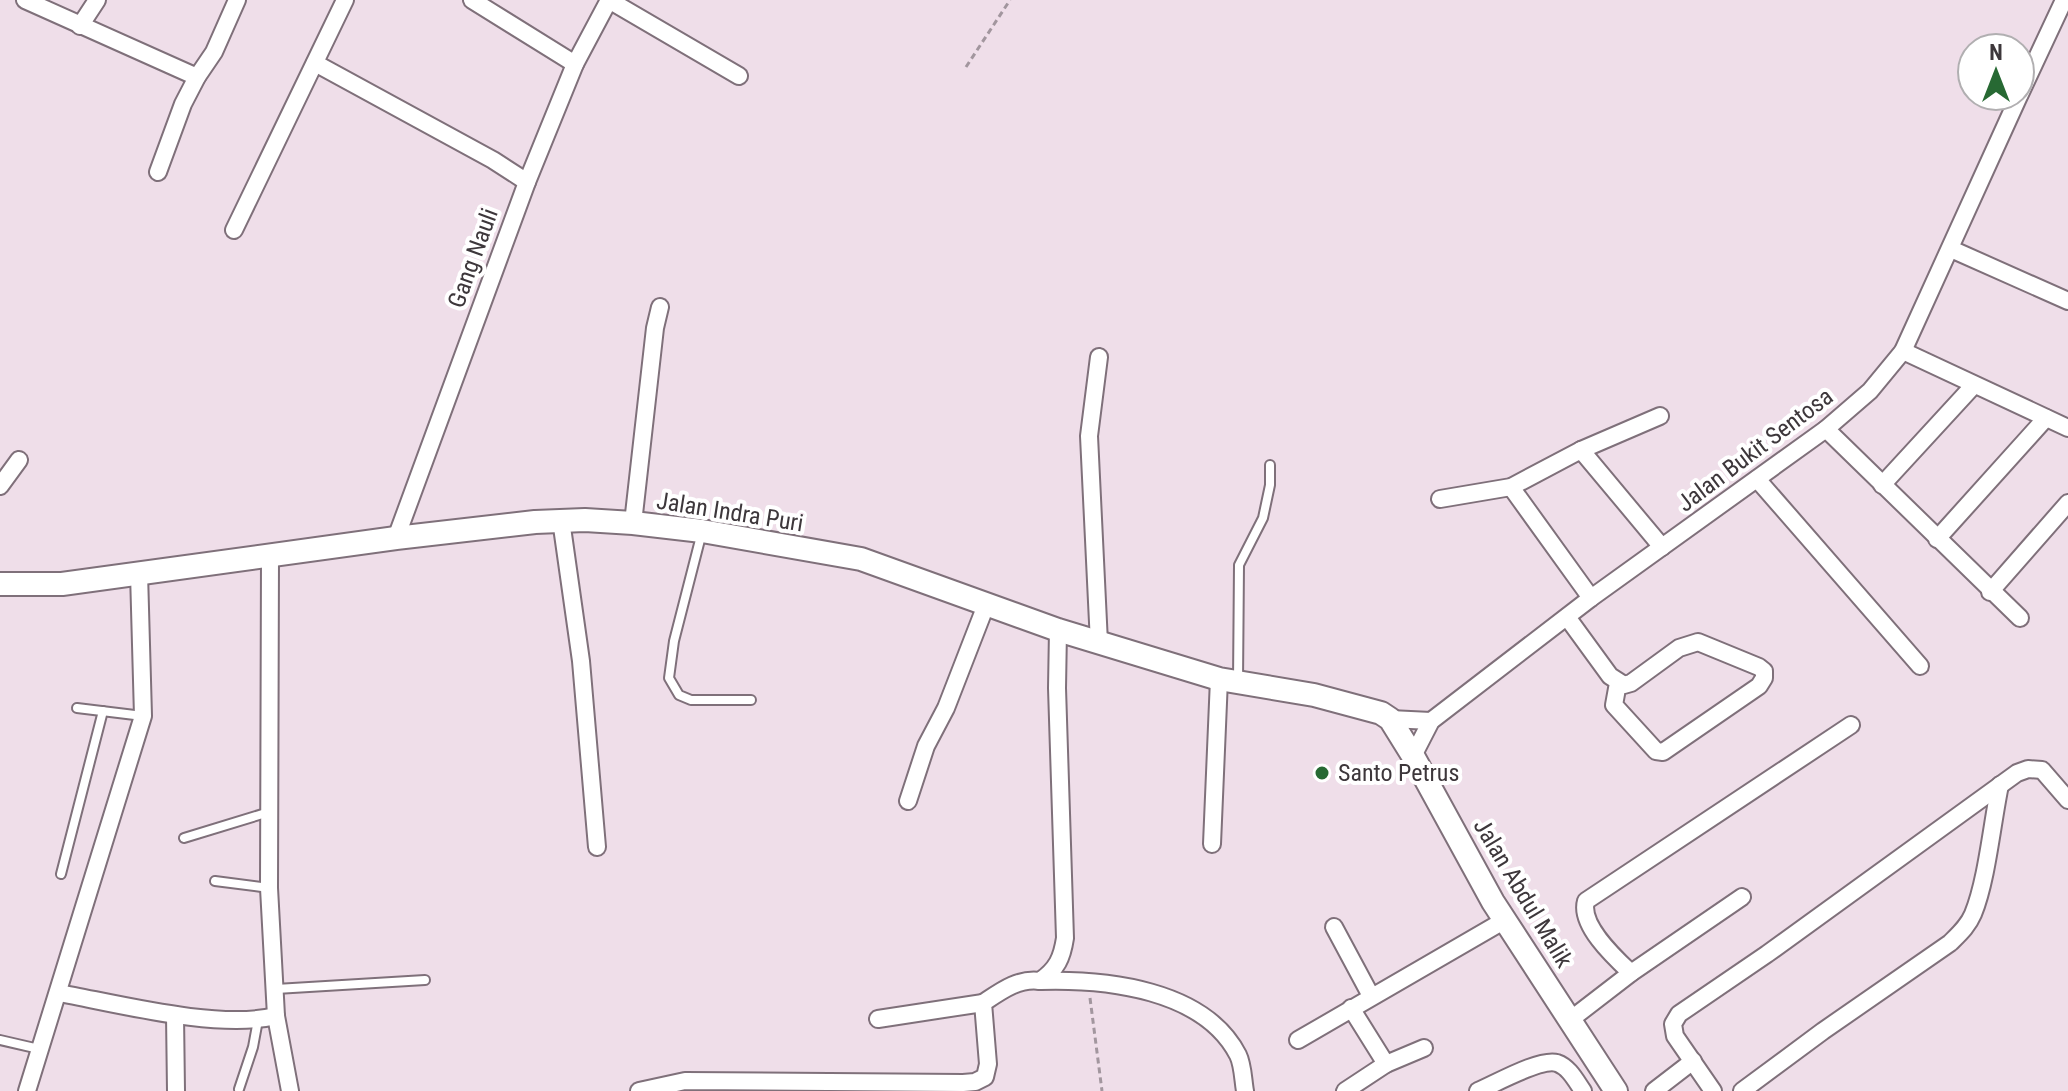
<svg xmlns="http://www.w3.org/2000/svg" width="2068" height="1091" font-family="'Roboto Condensed',sans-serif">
	<rect width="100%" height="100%" fill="#efdee9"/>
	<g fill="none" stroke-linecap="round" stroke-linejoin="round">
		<g stroke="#7f707a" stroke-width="12">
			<g id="service">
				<polyline points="702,532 674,641 669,678 679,695 691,700 751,700"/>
				<polyline points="1238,681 1239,565 1263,518 1270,485 1270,465"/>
				<polyline points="77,708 143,716"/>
				<polyline points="184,838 269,812"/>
				<polyline points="61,874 103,711"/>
				<polyline points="215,881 269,888"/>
				<polyline points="276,989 425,980"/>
				<polyline points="0,1040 39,1049"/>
				<polyline points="239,1089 253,1047 258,1020"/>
			</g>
		</g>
		<g stroke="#7f707a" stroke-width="20">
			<g id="minor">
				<polyline points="25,0 197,77"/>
				<polyline points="472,0 575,64"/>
				<polyline points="609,0 739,76"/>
				<polyline points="80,26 97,0"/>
				<polyline points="315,63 493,160 527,182"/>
				<polyline points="2020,94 2064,0"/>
				<polyline points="158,172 183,104 197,77 214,52 237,0"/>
				<polyline points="234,230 345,0"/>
				<polyline points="1951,249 2068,301"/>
				<polyline points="1903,351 2068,428"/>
				<polyline points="1826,429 2020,618"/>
				<polyline points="1581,450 1662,547"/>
				<polyline points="1757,479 1920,666"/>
				<polyline points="1882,485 1974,385"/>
				<polyline points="0,486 19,460"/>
				<polyline points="1511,487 1591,598"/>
				<polyline points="1440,499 1511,487 1581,450 1660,416"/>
				<polyline points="561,520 581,661 597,847"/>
				<polyline points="633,523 655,328 660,307"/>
				<polyline points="396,538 527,182 575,64 609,0"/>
				<polyline points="1937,539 2046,418"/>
				<polyline points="270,556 269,888 276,1016 290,1091"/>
				<polyline points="1990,592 2068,503"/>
				<polyline points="1567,617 1610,676 1624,685 1631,683 1679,648 1698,642 1759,667 1764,671 1764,678 1759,686 1663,752 1656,751 1614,705 1618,683"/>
				<polyline points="1099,643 1089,436 1099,357"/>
				<polyline points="1390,719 1431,721"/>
				<polyline points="1413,756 1431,721 1591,598 1826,429 1870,391 1903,351 2019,96"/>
				<polyline points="908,801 926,746 946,708 986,605"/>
				<polyline points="1212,844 1219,679"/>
				<polyline points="1334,927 1371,996"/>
				<path d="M1631 973C1615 958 1579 925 1586 901L1851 725"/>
				<path d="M1040 981C1106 979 1204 989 1238 1055 1243 1065 1243 1080 1245 1091"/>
				<path d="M59 993C119 1004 218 1030 276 1016"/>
				<polyline points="175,1015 176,1091"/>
				<polyline points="878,1019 983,1003"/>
				<polyline points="1570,1020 1631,973 1742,897"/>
				<polyline points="1298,1040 1505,920"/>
				<polyline points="1386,1064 1424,1048"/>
				<polyline points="27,1091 143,716 139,573"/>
				<path d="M639 1091 685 1081 963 1083 975 1082 985 1077 988 1064 983 1003C1001 991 1018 978 1040 981 1057 969 1062 958 1065 938L1057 688 1058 630"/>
				<polyline points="1345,1091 1386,1064 1351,1008"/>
				<path d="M1478 1091C1495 1084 1540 1058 1557 1063 1569 1067 1576 1081 1583 1091"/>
				<polyline points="1654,1091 1693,1061"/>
				<polyline points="1713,1091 1675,1036 1673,1024 1679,1014 1767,954 2017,773 2028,769 2042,770 2068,800"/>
				<path d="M1742 1091 1823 1031 1950 943C1959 934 1968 926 1973 914 1987 880 1992 823 2000 785"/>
			</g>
		</g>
		<g stroke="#7f707a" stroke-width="26">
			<polyline id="tertiary" points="0,584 62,584 396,538 535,522 585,520 633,523 702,531 861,559 1058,630 1219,679 1314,695 1381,713 1390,719 1413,756 1493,902 1616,1091"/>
		</g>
		<g stroke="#a2969e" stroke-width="3" stroke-dasharray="6 4" stroke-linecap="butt">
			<polyline points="966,67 1010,0"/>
			<polyline points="1090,998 1102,1091"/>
		</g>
		<use href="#service" stroke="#fff" stroke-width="8"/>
		<use href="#minor" stroke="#fff" stroke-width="16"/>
		<use href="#tertiary" stroke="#fff" stroke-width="22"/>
	</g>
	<circle fill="#276933" stroke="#fff" stroke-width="3" cx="1322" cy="773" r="8"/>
	<g text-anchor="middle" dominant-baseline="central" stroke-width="8" stroke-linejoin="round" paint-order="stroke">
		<g font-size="24" fill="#3d373b" stroke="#fff">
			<text transform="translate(473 258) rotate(-70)">Gang Nauli</text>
			<text transform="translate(1755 450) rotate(-37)">Jalan Bukit Sentosa</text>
			<text transform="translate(730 512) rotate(9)">Jalan Indra Puri</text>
			<text transform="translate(1523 893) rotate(59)">Jalan Abdul Malik</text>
		</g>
		<g font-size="24" fill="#3d373b" stroke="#fff" text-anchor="start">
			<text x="1338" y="773">Santo Petrus</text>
		</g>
	</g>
	<g transform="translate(1996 72)"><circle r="38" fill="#ffffff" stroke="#b1afb1" stroke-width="2"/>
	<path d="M0-6L14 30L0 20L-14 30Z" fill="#276933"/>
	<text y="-12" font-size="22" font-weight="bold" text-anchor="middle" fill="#3d373b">N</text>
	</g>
</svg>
